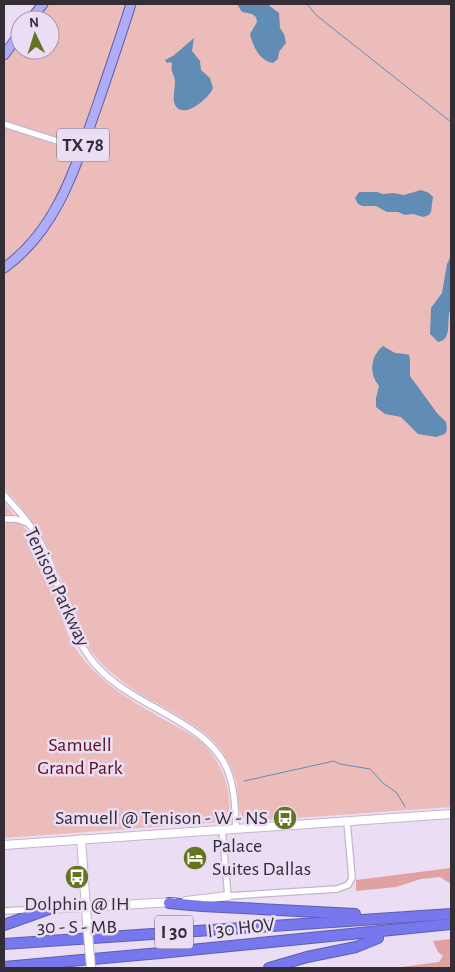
<svg xmlns="http://www.w3.org/2000/svg" width="455" height="972" font-family="'Alegreya Sans',sans-serif">
	<rect width="100%" height="100%" fill="#ebddf4"/>
	<g fill="#ecbcbb">
		<polygon points="48,4 128,4 66,184 56,205 21,249 4,263 4,64 20,42 20,50 50,50 50,20 36,20"/>
		<path d="M137 4H451V807L253 821 245 820C236 811 239 793 236 781 233 770 228 760 221 750 208 732 190 723 171 711 143 696 115 680 95 656 73 629 69 597 56 566 43 535 27 512 4 488V272C37 252 58 220 73 186Z"/>
		<path d="M4 502C20 522 37 541 47 566 59 595 60 629 80 655 109 694 157 714 198 739 220 758 232 787 229 816L224 822 4 838Z"/>
	</g>
	<g fill="#e2a1a1">
		<polygon points="451,868 451,884 440,877 421,879 396,887 356,891 356,880"/>
		<polygon points="451,939 451,968 394,968 439,962 443,956 438,952 433,941"/>
	</g>
	<g fill="#618db5">
		<path d="M237 4H267L279 13 280 28 284 34 286 43 279 52 278 59 273 63C260 61 253 47 250 34L257 22 256 17 252 14 242 12Z"/>
		<path d="M194 38 192 51 200 61 201 70 210 78 213 88C209 99 180 123 174 102 173 95 175 89 175 82 175 74 170 73 172 64L171 62 167 63 165 60 173 56Z"/>
		<polygon points="421,190 429,193 433,197 431,212 429,215 423,217 413,214 405,215 398,212 387,212 376,206 362,206 358,204 355,198 359,192 377,192 383,194 393,193 404,195"/>
		<path d="M451 255V308C445 319 454 339 438 342L430 334 431 308 442 293 447 264Z"/>
		<path d="M383 346 395 353 406 354 409 355 410 359V376L437 413 446 422 447 430 445 434 436 437 418 434 401 417 385 414 376 407V398L379 386C369 373 370 357 383 346Z"/>
	</g>
	<g fill="none" stroke-linecap="round" stroke-linejoin="round">
		<g stroke="#618db5" stroke-width="1">
			<polyline points="307,4 316,15 451,122"/>
			<polyline points="244,781 334,761 340,764 370,769 383,783 397,793 405,807"/>
		</g>
		<g stroke="#c4b6cc" stroke-width="8">
			<g id="street">
				<polyline points="4,124 82,149"/>
				<path d="M4 495C17 509 30 523 39 540 53 563 58 589 67 615 72 630 81 645 90 658 126 707 205 717 227 769 235 788 235 808 236 828"/>
				<polyline points="4,519 16,519 28,523"/>
				<polyline points="222,829 228,896 337,889 348,885 352,878 347,821"/>
				<polyline points="4,911 40,909"/>
			</g>
		</g>
		<g stroke="#c4b6cc" stroke-width="10">
			<g id="secondary">
				<polyline points="81,839 87,922"/>
				<polyline points="4,845 451,814"/>
				<polyline points="186,901 228,896"/>
				<polyline points="49,909 174,902"/>
			</g>
		</g>
		<g stroke="#5f5eae" stroke-width="11">
			<g id="primary">
				<polyline points="30,20 43,4"/>
				<polyline points="4,55 20,33"/>
				<path d="M4 268C57 230 75 168 96 109 108 74 120 39 131 4"/>
			</g>
		</g>
		<g stroke="#5f5eae" stroke-width="12">
			<g id="highway">
				<polyline points="169,903 202,906 355,914"/>
				<polyline points="4,925 49,909"/>
				<polyline points="4,944 451,914"/>
				<polyline points="4,967 160,953 451,924"/>
				<polyline points="269,968 307,957 356,947 378,938"/>
			</g>
		</g>
		<use href="#street" stroke="#fff" stroke-width="5.5"/>
		<use href="#secondary" stroke="#fff" stroke-width="8"/>
		<use href="#primary" stroke="#adaef5" stroke-width="9"/>
		<use href="#highway" stroke="#7778ee" stroke-width="10"/>
		<g stroke="#c4b6cc" stroke-width="10" stroke-linecap="butt">
			<polyline id="secondary-bridge" points="87,922 91,968"/>
		</g>
		<use href="#secondary-bridge" stroke="#fff" stroke-width="8"/>
	</g>
	<defs>
		<g id="bus-disc" transform="scale(1.25)"><circle r="9.5" fill="#657421" stroke="#ebddf4"/><path d="M-5-6H5V4H4V6H2V4H-2V6H-4V4H-5ZM-3.5-4V0h7V-4ZM-3.5 1.2v1.5H-2V1.2ZM2 1.2v1.5H3.5V1.2Z" fill="#fff"/></g>
		<g id="hotel-disc" transform="scale(1.25)"><circle r="9.5" fill="#657421" stroke="#ebddf4"/><path d="M-6-4.5h1.5V1H6V5H4.5V3h-9V5H-6ZM-4 0a1.8 1.8 0 1 1 3.6 0ZM.5 0V-2.5h3Q6-2.5 6 0Z" fill="#fff"/></g>
	</defs>
	<g fill-rule="evenodd">
		<use href="#bus-disc" x="285" y="818"/>
		<use href="#hotel-disc" x="195" y="858"/>
		<use href="#bus-disc" x="77" y="877"/>
	</g>
	<g text-anchor="middle" dominant-baseline="central" stroke-width="5" stroke-linejoin="round" paint-order="stroke">
		<g fill="#ebddf4" stroke="#6a626f" stroke-width="1">
			<rect x="57" y="128.5" width="52" height="33" rx="4"/>
			<rect x="155" y="915.5" width="38" height="33" rx="4"/>
		</g>
		<g font-size="19" font-weight="bold" fill="#332d36">
			<text x="83" y="145">TX 78</text>
			<text x="174" y="932">I 30</text>
		</g>
		<g font-size="20" fill="#332d36" stroke="#ebddf4">
			<text transform="translate(57 587) rotate(65)">Tenison Parkway</text>
			<text transform="translate(241 928) rotate(-6)">I 30 HOV</text>
		</g>
		<g font-size="20" fill="#5d111b" stroke="#ebddf4">
			<text x="80" y="745">Samuell<tspan x="80" dy="23">Grand Park</tspan></text>
		</g>
		<g font-size="20" fill="#332d36" stroke="#ebddf4" text-anchor="end">
			<text x="268" y="818">Samuell @ Tenison - W - NS</text>
			<text x="212" y="846" text-anchor="start">Palace<tspan x="212" dy="23">Suites Dallas</tspan></text>
			<text x="77" y="904" text-anchor="middle">Dolphin @ IH<tspan x="77" dy="23">30 - S - MB</tspan></text>
		</g>
	</g>
	<rect width="455" height="972" fill="none" stroke="#332d36" stroke-width="10"/>
	<g transform="translate(35 35) rotate(356)"><circle r="24" fill="#ebddf4" stroke="#a197a8"/>
	<path d="M0-4L9 19L0 12L-9 19Z" fill="#657421"/>
	<text y="-8" font-size="14" font-weight="bold" text-anchor="middle" fill="#332d36">N</text>
	</g>
</svg>
